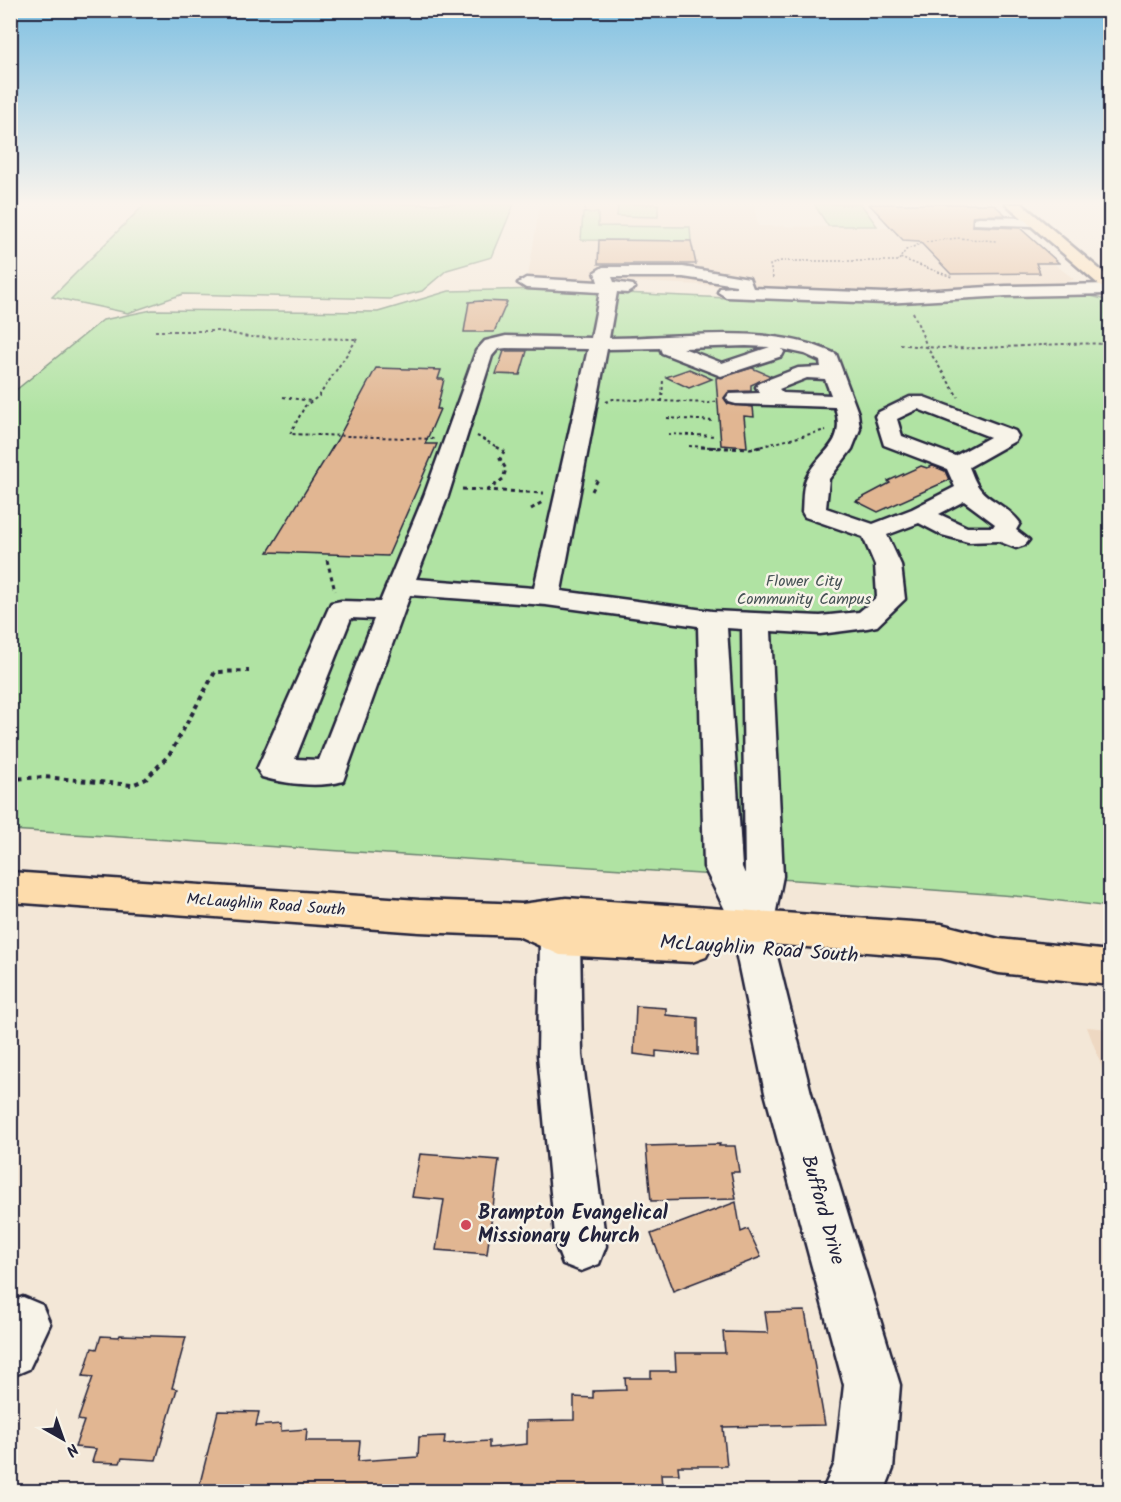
<svg xmlns="http://www.w3.org/2000/svg" width="1121" height="1502" font-family="Kalam,sans-serif">
	<rect width="100%" height="100%" fill="#f3e7d7"/>
	<filter id="ink" filterUnits="userSpaceOnUse"><feTurbulence type="fractalNoise" baseFrequency=".0167" numOctaves="2"/><feDisplacementMap in="SourceGraphic" scale="12" xChannelSelector="R" yChannelSelector="G"/><feConvolveMatrix kernelMatrix="1 2 1 2 8 2 1 2 1" color-interpolation-filters="sRGB"/></filter>
	<g filter="url(#ink)">
		<g fill="#eed8c2">
			<polygon points="540,204 754,204 758,226 1022,230 1044,256 1074,279 1063,284 1009,285 899,294 528,277"/>
			<polygon points="1087,1027 1110,1029 1110,1089"/>
		</g>
		<g fill="#b0e3a3" stroke="#69826f" stroke-width="1.5">
			<polygon points="145,204 514,204 492,257 447,270 422,291 390,299 183,294 128,313 52,297"/>
			<polygon points="618,204 658,204 658,217 617,216"/>
			<polygon points="814,204 861,204 877,226 828,226"/>
			<polygon points="583,213 598,213 598,226 690,227 691,241 581,240"/>
			<path d="M544 289C657 294 771 302 885 303 942 304 1064 280 1110 302V907L1027 897 811 881 11 830V394L103 320 152 310 378 312 449 291Z"/>
		</g>
		<g fill="#e1b692" stroke="#22223b" stroke-width="1.5">
			<polygon points="869,204 993,204 1006,215 974,216 972,226 1020,228 1059,263 1036,263 1040,273 951,274 919,241 903,240"/>
			<polygon points="599,240 691,241 696,264 598,264"/>
			<polygon points="481,301 507,302 494,332 464,332 469,302"/>
			<polygon points="504,351 527,351 520,375 496,374"/>
			<polygon points="376,368 441,370 438,379 444,379 437,409 440,409 425,444 437,444 388,556 268,552 337,440"/>
			<polygon points="752,368 771,376 751,385 751,391 729,392 724,398 728,404 753,407 754,417 744,416 747,447 721,445 716,378"/>
			<polygon points="689,369 712,379 689,388 666,377"/>
			<polygon points="921,466 927,468 933,466 945,471 949,480 878,512 856,501 890,483 888,481"/>
			<polygon points="636,1006 666,1008 666,1015 698,1018 698,1055 656,1051 656,1057 634,1054"/>
			<polygon points="720,1144 719,1146 735,1146 739,1172 731,1172 736,1199 651,1201 646,1146"/>
			<polygon points="420,1154 499,1160 487,1254 436,1250 444,1200 412,1197"/>
			<polygon points="736,1202 741,1232 748,1229 761,1257 673,1291 651,1234"/>
			<polygon points="805,1311 825,1425 723,1427 727,1466 678,1466 679,1474 661,1474 662,1488 621,1489 621,1491 198,1491 218,1411 259,1412 256,1426 281,1424 281,1431 307,1429 306,1441 360,1441 358,1461 418,1457 419,1437 445,1436 444,1444 489,1441 489,1448 527,1444 527,1421 574,1420 574,1397 593,1398 593,1391 626,1390 625,1378 651,1378 651,1371 676,1371 675,1353 725,1353 723,1332 768,1333 765,1312"/>
			<polygon points="120,1335 186,1337 172,1388 177,1389 156,1460 122,1458 120,1463 92,1462 96,1449 75,1447 84,1421 78,1420 93,1377 83,1376 92,1348 97,1349 101,1336 119,1337"/>
		</g>
		<g fill="none" stroke-linecap="round" stroke-linejoin="round">
			<g stroke="#22223b" stroke-width="5">
				<g id="minor">
					<polygon points="1102,204 1110,204 1110,209 1105,208"/>
					<polygon points="979,217 1034,218 1041,222 1034,226 974,224 974,218"/>
					<path d="M603 267H683L749 278 753 288 885 293 1006 286 1110 284V294L1006 296 885 303 726 297 718 292 720 288 736 287V285L683 277H612L614 282 633 285 635 288 627 293 617 292 609 338C683 338 766 322 836 354L858 413 860 429 852 449 829 479 826 508 873 524 912 509 955 487 947 469 884 445 875 416 879 412 910 397H924L1015 431 1018 436 1015 441 969 467C972 474 975 483 980 489 988 500 1009 507 1020 523L1016 530 1029 540 1025 545 1016 548 998 541 968 542 942 535 919 523 887 535 901 565 905 599 877 626 867 628 820 634 771 631 783 876 773 926 775 948 811 1093 900 1385 893 1469 884 1492H822L835 1463 844 1385 765 1093 735 948 733 926 704 867 698 626 546 605 410 595 343 781C320 788 285 784 262 777L257 769 331 603 341 601 380 602 424 496 476 351 485 341 506 336 591 338 600 292 526 288 518 283 526 278 598 282 595 272ZM746 346 770 347 722 363 683 348ZM506 348 588 349 534 588 416 579 448 496 492 356 498 349ZM660 348 662 353 721 376 782 356 784 352 782 349 805 354 820 361 821 367 798 368 759 383 756 387 760 393 729 394 726 398 729 402 736 404 835 407C847 447 819 449 806 479 802 489 803 501 802 512L805 517 863 537 875 565 877 597 859 612 820 616 712 611 561 591 607 349ZM807 378 825 379 831 395 783 393 779 389ZM918 409 990 437 955 456 902 436 897 419ZM964 501 995 524 993 527H967L939 514ZM351 618 374 619 319 760 295 759ZM727 628 742 629 745 874 742 867Z"/>
					<polygon points="560,921 574,926 580,938 582,1055 606,1246 599,1264 581,1271 563,1264 556,1246 538,1055 540,938 546,926"/>
					<polygon points="23,1297 42,1305 50,1324 29,1369 10,1377 10,1302"/>
				</g>
			</g>
			<g stroke="#22223b" stroke-width="5">
				<g id="major">
					<polygon points="1006,204 1022,204 1110,278 1110,291 1104,289"/>
					<polygon points="10,872 419,900 522,904 566,898 941,924 999,939 1110,951 1110,985 999,973 941,958 709,939 712,945 706,957 692,962 560,955 518,936 419,932 10,902"/>
				</g>
			</g>
			<g stroke="#22223b" stroke-width="1.5" stroke-dasharray="2 2" stroke-linecap="butt">
				<polyline points="585,204 585,213"/>
				<polyline points="926,242 957,238 996,241"/>
				<polyline points="922,243 906,250 900,258 952,277"/>
				<polyline points="773,278 770,265 781,261 899,261 900,258"/>
			</g>
			<g stroke="#22223b" stroke-width="2" stroke-dasharray="3 3" stroke-linecap="butt">
				<polyline points="913,312 928,349 958,397"/>
				<polyline points="155,331 219,331 248,337 356,339"/>
				<polyline points="357,339 319,396 305,406 290,434 435,439"/>
				<path d="M900 344C970 355 1040 341 1110 344"/>
				<polyline points="283,397 311,401"/>
				<polyline points="606,402 613,399 709,403 718,401"/>
				<polyline points="662,402 663,379"/>
				<polyline points="667,418 714,421"/>
				<polyline points="668,434 716,436"/>
				<polyline points="477,436 499,448"/>
				<polyline points="689,446 732,448"/>
				<polyline points="755,448 826,430"/>
			</g>
			<g stroke="#22223b" stroke-width="3" stroke-dasharray="4 4" stroke-linecap="butt">
				<polyline points="701,447 751,449 761,447"/>
				<polyline points="462,489 544,493"/>
				<polyline points="487,491 503,479 506,469 500,459 504,451 496,447"/>
				<polyline points="592,491 599,477"/>
				<polyline points="531,509 544,501"/>
				<polyline points="327,560 335,591"/>
			</g>
			<polyline stroke="#22223b" stroke-width="4" stroke-dasharray="4.5 4.5" stroke-linecap="butt" points="10,779 44,777 132,785 146,779 170,754 215,672 249,671"/>
			<use href="#minor" fill="#f7f3e8" fill-rule="evenodd"/>
			<use href="#major" fill="#fddcac" fill-rule="evenodd"/>
		</g>
	</g>
	<linearGradient id="sky" x2="0" y2="1"><stop stop-color="#7fc0e2"/><stop offset="0.49" stop-color="#faf4ed"/><stop offset="1" stop-color="#faf4ed" stop-opacity="0"/></linearGradient>
	<rect width="1121" height="415" fill="url(#sky)"/>
	<circle fill="#d1495b" stroke="#f7f3e8" stroke-width="2" cx="466" cy="1225" r="6"/>
	<g text-anchor="middle" dominant-baseline="central" stroke-width="5" stroke-linejoin="round" paint-order="stroke">
		<g font-size="16" fill="#465255" stroke="#f7f3e8">
			<text x="804" y="581">Flower City<tspan x="804" dy="18">Community Campus</tspan></text>
		</g>
		<g font-size="16" fill="#22223b" stroke="#f7f3e8">
			<text transform="translate(266 905) rotate(4)">McLaughlin Road South</text>
		</g>
		<g font-size="20" fill="#22223b" stroke="#f7f3e8">
			<text transform="translate(759 950) rotate(4)">McLaughlin Road South</text>
			<text transform="translate(822 1210) rotate(74)">Bufford Drive</text>
		</g>
		<g font-size="20" font-weight="bold" fill="#22223b" stroke="#f7f3e8" text-anchor="start">
			<text x="478" y="1214">Brampton Evangelical<tspan x="478" dy="23">Missionary Church</tspan></text>
		</g>
	</g>
	<rect width="1121" height="1502" fill="none" stroke="#f7f3e8" stroke-width="36"/>
	<rect x="18" y="18" width="1085" height="1466" fill="none" stroke="#22223b" stroke-width="2" filter="url(#ink)"/>
	<g transform="translate(63 1439) rotate(140)" stroke="#f7f3e8" stroke-width="4.5" paint-order="stroke">
	<path d="M0-4.5L10 22L0 15L-10 22Z" fill="#22223b"/>
	<text y="-9" font-size="16" font-weight="bold" text-anchor="middle" fill="#22223b">N</text>
	</g>
</svg>
